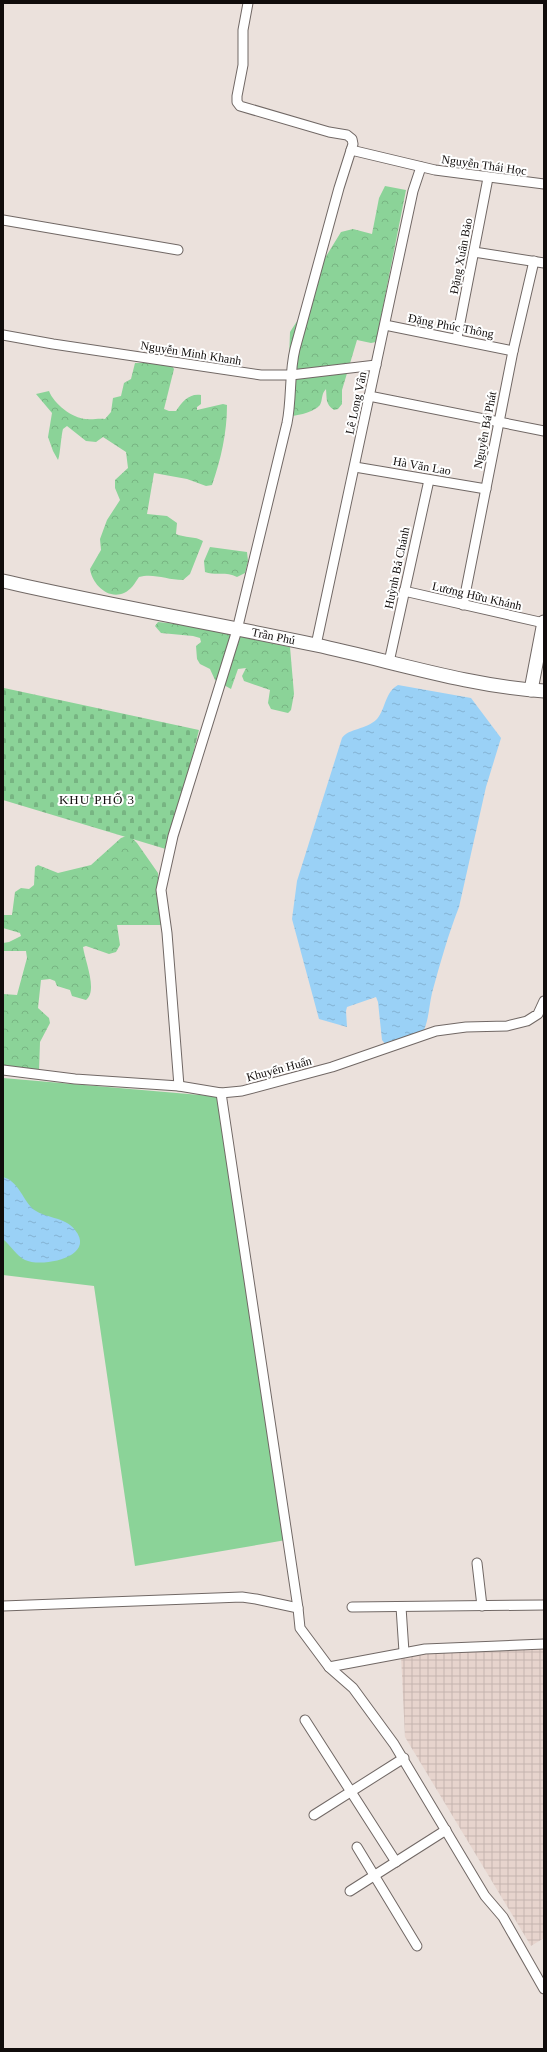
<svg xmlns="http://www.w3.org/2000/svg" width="547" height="2052" font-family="Georgia,serif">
	<defs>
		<pattern id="industrial-grid" width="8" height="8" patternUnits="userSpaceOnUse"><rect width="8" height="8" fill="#e7d4cd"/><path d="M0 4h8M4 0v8" fill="none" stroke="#c5b5af"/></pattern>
		<pattern id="forest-crowns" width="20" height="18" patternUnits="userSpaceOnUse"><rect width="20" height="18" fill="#8bd398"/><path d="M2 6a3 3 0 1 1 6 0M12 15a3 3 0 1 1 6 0" fill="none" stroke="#77b482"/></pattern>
		<pattern id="cemetery-stones" width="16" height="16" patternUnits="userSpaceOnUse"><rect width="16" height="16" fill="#8bd398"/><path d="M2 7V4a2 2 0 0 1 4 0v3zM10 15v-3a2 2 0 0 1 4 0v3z" fill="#77b482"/></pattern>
		<pattern id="water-ripples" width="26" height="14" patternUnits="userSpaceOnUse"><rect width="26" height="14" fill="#9ad1f6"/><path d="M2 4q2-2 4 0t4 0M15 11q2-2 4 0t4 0" fill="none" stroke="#84b2d2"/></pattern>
	</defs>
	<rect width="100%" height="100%" fill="#ebe1dc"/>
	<polygon fill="url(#industrial-grid)" points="544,1647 544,1938 531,1946 405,1737 401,1655"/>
	<g fill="url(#forest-crowns)">
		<path d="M385 186 406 190 376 342 371 343 357 340 342 390V404L338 409 334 410C325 404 327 398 326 389 321 394 323 399 320 405 314 412 300 415 292 416L289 360 290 332 312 298 325 258 341 232 353 229 372 234 379 198Z"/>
		<path d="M135 363H160L172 366 174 369 164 409 169 411H176C182 402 189 393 201 395V404L197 407V410L223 404 227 405C227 433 221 459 212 485L206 486 187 479 154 473 147 514 167 516 177 523 176 534C185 538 195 536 203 541L190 574 183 580C167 580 154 573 139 577 135 583 131 590 124 593 108 600 92 584 90 569L101 550 100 539 107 520 120 500 115 488V480L128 468 126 452 103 437 96 442 86 441 67 426 63 429C61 436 60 457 58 460L53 451 48 437 52 413 36 394 49 391C54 404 72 418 86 419 93 420 98 418 105 419L111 412 113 398 121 396 124 383 131 379Z"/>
		<path d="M210 547 247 552 248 561 245 573 237 577C226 571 216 576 205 572L204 561Z"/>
		<path d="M158 622C203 626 246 638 290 647L294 694 291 710 288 713 271 709 268 703 270 690 244 681 242 676 246 668 238 669 231 689 215 680 210 669 200 664 197 659 196 646 201 642 200 638 193 636 161 633 155 626Z"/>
		<path d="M129 835 137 843 158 873 162 925H117L120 945 116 952 109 954 86 946 83 947C85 961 98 991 86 1000L72 996 70 990 57 986 55 981 50 979 41 980 38 1008 49 1018 50 1023 40 1042 39 1071 3 1067V994L17 995 27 958 26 951H3V943L9 942 21 936 20 933 3 928V915H12L15 892 21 888 29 889 34 885 35 867 38 865 58 873 91 865 121 838Z"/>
	</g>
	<polygon fill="url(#cemetery-stones)" points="4,688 199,730 169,850 3,800"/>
	<polygon fill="#8bd398" points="3,1078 223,1097 286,1540 135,1566 94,1286 3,1275"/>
	<g fill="url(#water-ripples)">
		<path d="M398 685 471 698 501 738 486 787 459 907C448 935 440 964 432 993 429 1006 429 1018 424 1030L397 1042 386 1045 382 1040 378 1002 376 997 347 1007 346 1011 347 1027 319 1019 292 919 297 881 342 738C349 728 366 730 377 719 386 708 385 692 398 685Z"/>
		<path d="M3 1177C18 1181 22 1198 32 1208 44 1219 65 1216 75 1230 97 1257 42 1268 25 1260 17 1256 10 1245 3 1239Z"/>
	</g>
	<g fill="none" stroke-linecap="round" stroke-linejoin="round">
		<g stroke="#716865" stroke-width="11">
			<g id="street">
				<polyline points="351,150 435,170 544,184"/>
				<polyline points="3,220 178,250"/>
				<polyline points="474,252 544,263"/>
				<polyline points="385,325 513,351"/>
				<polyline points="3,335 53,344 261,375 291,375 376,365"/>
				<polyline points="457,338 488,178"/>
				<polyline points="369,396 544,431"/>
				<polyline points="355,467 486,489"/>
				<polyline points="404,591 544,623"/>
				<polyline points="463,605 513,351 534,261"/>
				<polyline points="316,645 413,191 421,167"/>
				<polyline points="389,662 429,480"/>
				<polyline points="3,1070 75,1079 179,1086 221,1093 242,1091 332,1067 436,1031 466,1027 507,1026 527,1021 538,1014 544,1001"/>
				<path d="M179 1086 167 933 161 890 173 836 237 630 287 423C292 398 289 373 295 349L339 188 353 144 352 139 347 135 329 132 240 106 237 102V96L243 65V30L248 3"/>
				<polyline points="221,1093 298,1608 300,1628 329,1667 353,1688 394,1744 485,1896 503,1917 544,1989"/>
				<polyline points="477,1563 482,1606"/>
				<polyline points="3,1606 242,1597 256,1599 298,1608"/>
				<polyline points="352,1607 544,1605"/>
				<polyline points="401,1607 404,1652"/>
				<polyline points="329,1667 425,1649 544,1644"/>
				<polyline points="305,1720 396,1862"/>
				<polyline points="314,1815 404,1758"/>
				<polyline points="357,1847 417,1946"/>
				<polyline points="350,1891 446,1830"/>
			</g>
		</g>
		<g stroke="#716865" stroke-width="15">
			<g id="secondary">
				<path id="s1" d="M3 581C107 605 212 623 316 645 392 661 467 686 544 691"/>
				<polyline points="531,690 544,622"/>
			</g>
		</g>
		<use href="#street" stroke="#fff" stroke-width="9"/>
		<use href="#secondary" stroke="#fff" stroke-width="13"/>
	</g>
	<g text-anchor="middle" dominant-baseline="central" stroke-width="4" stroke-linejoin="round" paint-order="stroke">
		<g font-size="12" fill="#100c0b" stroke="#fff">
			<text transform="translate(484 165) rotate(8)">Nguyễn Thái Học</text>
			<text transform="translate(461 256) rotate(-79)">Đặng Xuân Bảo</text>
			<text transform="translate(451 326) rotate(11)">Đặng Phúc Thông</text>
			<text transform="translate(191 353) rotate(9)">Nguyễn Minh Khanh</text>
			<text transform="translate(356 403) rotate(-78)">Lê Long Vân</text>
			<text transform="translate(485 430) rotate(-79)">Nguyễn Bá Phát</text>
			<text transform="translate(422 466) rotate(10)">Hà Văn Lao</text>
			<text transform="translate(397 568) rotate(-78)">Huỳnh Bá Chánh</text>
			<text transform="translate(477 596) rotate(13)">Lương Hữu Khánh</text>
			<text stroke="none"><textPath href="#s1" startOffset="276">Trần Phú</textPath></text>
			<text transform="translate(279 1069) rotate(-15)">Khuyển Huấn</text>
		</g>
		<g font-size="13" letter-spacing="1" fill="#100c0b" stroke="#fff">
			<text x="97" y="799">KHU PHỐ 3</text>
		</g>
	</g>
	<rect width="547" height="2052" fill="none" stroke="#100c0b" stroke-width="8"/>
</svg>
